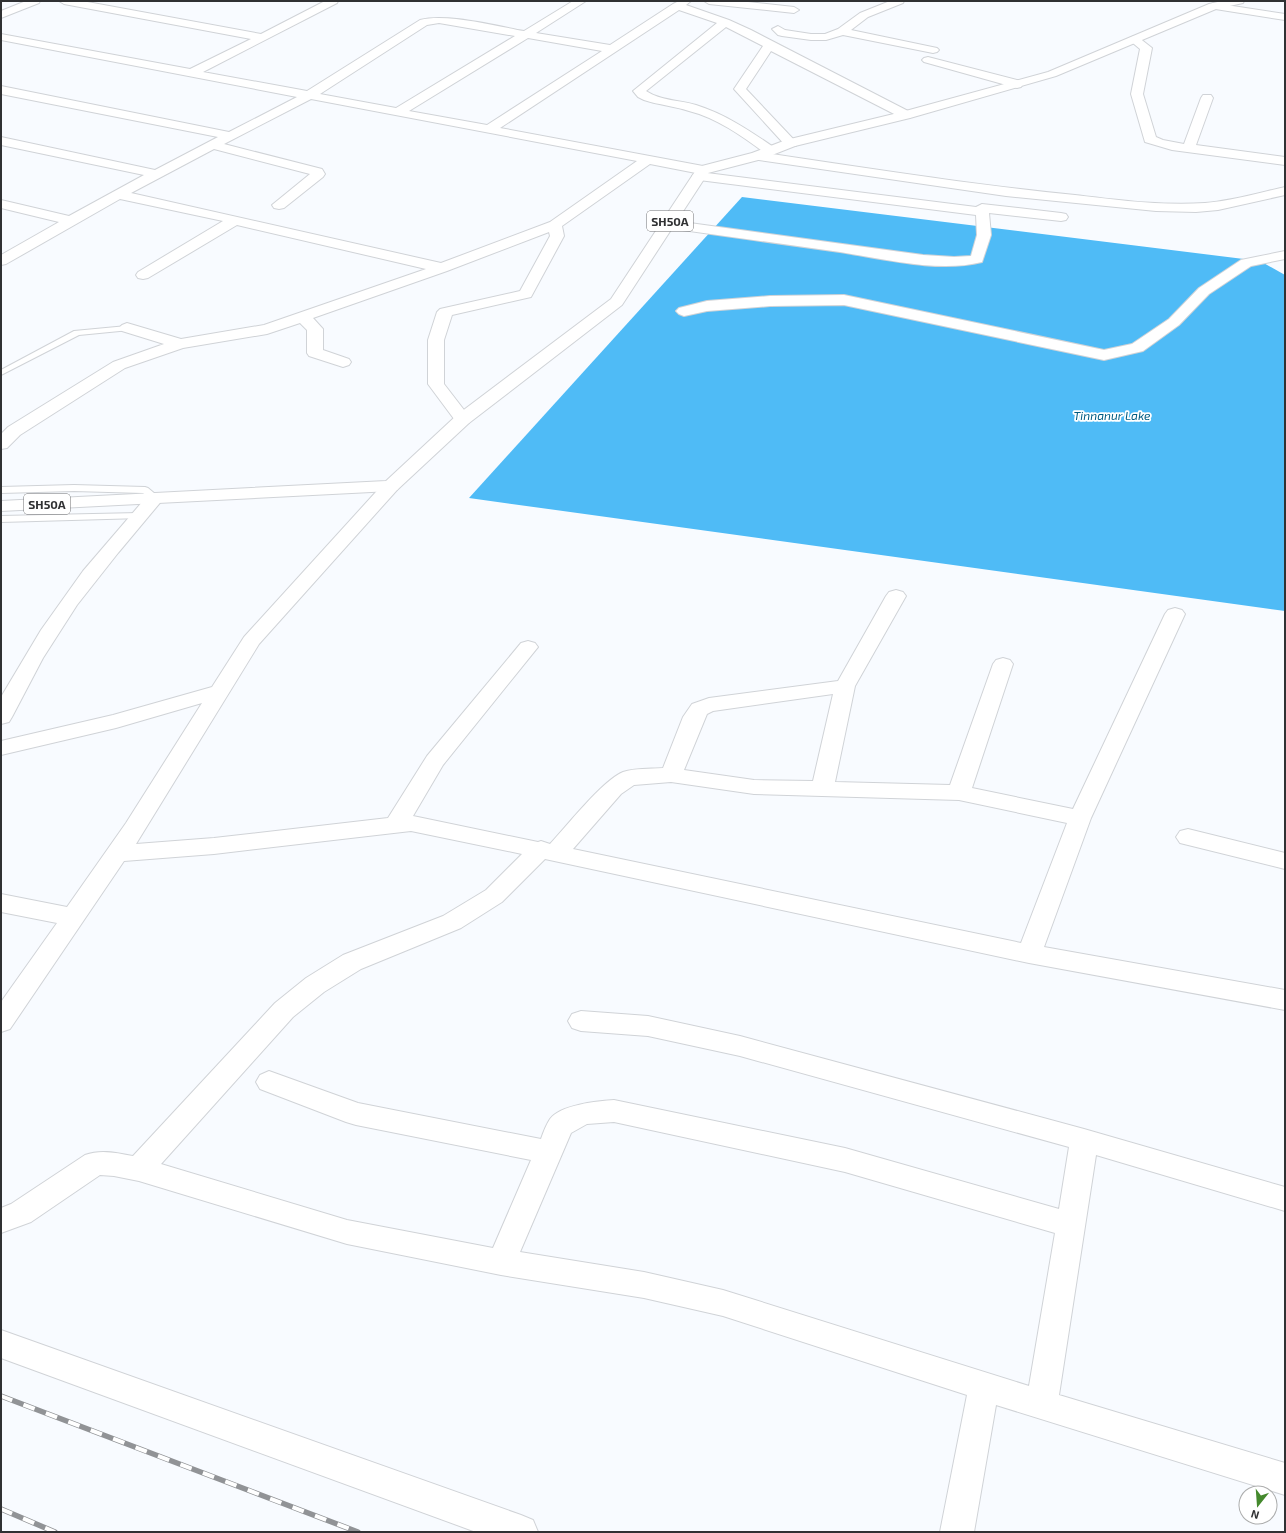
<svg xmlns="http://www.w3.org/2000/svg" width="1286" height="1533" font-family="'Exo 2',sans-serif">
	<rect width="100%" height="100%" fill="#f8fbff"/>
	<polygon fill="#4fbbf6" points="742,197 1260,261 1285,275 1285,611 469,498"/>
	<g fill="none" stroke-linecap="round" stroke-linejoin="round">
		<g stroke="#d0d3d7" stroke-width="2">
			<g id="lane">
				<polygon points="127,326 131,328 130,330 79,335 1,375 1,370 74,331"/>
				<polygon points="74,485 145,487 148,488 160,498 158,500 152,500 143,493 74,491 1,493 1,487"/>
				<polygon points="139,513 144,516 142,518 1,522 1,516"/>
			</g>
		</g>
		<g stroke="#d0d3d7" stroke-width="2">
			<g id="street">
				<polygon points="26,1 40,1 39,3 1,18 1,11"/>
				<path d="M59 1H82L261 34 325 1H338L337 3 203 72 307 91 420 20C447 13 495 26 524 31L573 1H586L536 33 610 45 673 4 679 1H691L686 5 729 20 751 30 910 112 912 115 910 118H902L771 51 746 89 797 143 796 146H786L734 89 763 46 726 27 646 91C661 101 680 100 696 105 725 114 750 131 775 148L776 151 772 154C873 169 974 185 1075 195 1118 200 1162 206 1205 203 1232 201 1259 193 1285 187V195L1218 210 1196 212 1156 211 1006 196 752 159 751 156 752 153H765C742 136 717 118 689 111 674 106 659 105 644 100L638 97 633 91 717 23 679 10 500 128 703 166 708 167 710 170 707 173 976 207 982 204 1061 213 1066 214 1068 217 1066 220 1061 221 989 213 991 235 982 262C939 273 884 259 840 252 783 244 725 236 668 228L663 227 661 224 663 221 668 220 923 255 954 257 971 256 977 235 976 215 699 180 694 179 692 176 696 173 650 164 562 226 564 236 531 297 452 315 444 340V384L471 419 469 423 463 424 457 423 428 384V340L437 312 440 309 520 291 550 236 549 232 447 271 313 318 323 329V350L349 359 351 362 349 365 343 367 309 356 307 353V330L300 323 267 334 183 348 125 368 20 435 7 448 1 449V434L8 427 113 362 164 344 122 331 119 328 122 325 127 323 181 339 264 325 426 269 237 225 148 278 143 279 138 278 136 275 138 272 223 221 120 199 6 264 1 265V255L59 222 1 208V200L69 216 144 175 1 145V137L155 170 218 137 1 94V86L229 132 297 97 1 40V34L190 69 251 39 64 4ZM439 23 515 36 396 108 320 94 427 25ZM528 38 602 51 487 125 409 111ZM311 99 637 161 550 222 441 263 131 193 214 149 310 174 272 205 274 208 279 209 284 208 323 177 325 174 322 169 224 144Z"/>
				<polygon points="704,1 739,1 794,7 799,10 794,13 709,4"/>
				<polygon points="890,1 904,1 903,3 868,17 851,30 937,48 939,50 937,52 933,53 843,35 826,40 811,40 782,36 778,35 772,29 778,26 785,30 811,34 825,34 838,29 860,13"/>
				<polygon points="1213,3 1285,14 1285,20 1209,8 1208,6"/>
				<polygon points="1134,36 1138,37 1152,48 1143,94 1156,137 1163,140 1184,144 1201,98 1203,95 1211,95 1213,98 1196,145 1285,157 1285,165 1172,150 1145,142 1131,94 1140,49 1128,39"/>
				<polygon points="928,57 1021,81 1023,84 1021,87 1017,88 924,62 922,60 924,58"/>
				<polygon points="1285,251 1285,259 1251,266 1209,294 1179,325 1143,351 1104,360 844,305 770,306 707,311 684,316 679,314 676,311 679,308 707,301 770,296 844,295 1104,350 1132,344 1169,319 1199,288 1241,260"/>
				<path d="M391 481 397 482 400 486 397 490 259 644 136 844 214 838 388 818 427 756 521 643 528 641 535 643 538 647 443 765 413 816 538 842 541 841 550 844C566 827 603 780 623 772 635 768 650 769 663 768L683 717 692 704 709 698 838 681 886 596 889 592 896 590 903 592 906 596 855 686 835 782 950 785 993 664 996 660 1003 658 1010 660 1013 664 972 788 1073 809 1165 614 1168 610 1175 608 1182 610 1185 614 1091 818 1044 947 1285 990V1010L1029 963 545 859 502 902 461 928 361 969 324 992 293 1017 161 1164 347 1220 493 1248 531 1160 356 1125 346 1122 260 1089 256 1082 260 1075 269 1071 358 1103 541 1139C543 1133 546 1125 550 1119 560 1105 597 1101 614 1100L845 1148 1059 1209 1069 1147 740 1056 648 1036 581 1031 572 1028 568 1021 572 1014 581 1011 648 1016 740 1036 1084 1129 1285 1187V1211L1096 1155 1059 1395 1285 1463V1495L996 1405 974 1532H940L967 1395 723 1316 644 1298 501 1275 347 1244 139 1181 114 1176 100 1175 31 1222 1 1233V1208L11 1204 85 1155C101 1149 117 1153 133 1156L275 1003 306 978 343 955 443 916 486 890 522 854 411 831 214 854 124 861 10 1029 1 1032V1002L57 923 1 912V894L67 907 126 823 202 703 116 728 1 755V741L113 715 212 687 244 637 385 482ZM833 694 813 781 754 780 684 770 707 714 713 711ZM671 782 754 794 959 800 1067 823 1021 943 573 849 621 794 634 785ZM614 1122 845 1172 1055 1233 1029 1386 723 1290 644 1272 520 1252 571 1133 587 1124Z"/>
				<polygon points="155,493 161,494 164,498 118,553 77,605 43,658 12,717 9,722 1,724 1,697 41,630 83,571 149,494"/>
				<polygon points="1188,829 1285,853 1285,869 1180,843 1176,837 1180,831"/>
				<polygon points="1,1330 521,1515 533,1520 538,1532 476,1532 1,1358"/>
			</g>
		</g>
		<g stroke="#d0d3d7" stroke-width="2">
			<polygon id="primary" points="1222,1 1244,1 1243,3 1216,9 1056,76 910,118 795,146 762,159 708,173 622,305 469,423 397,490 391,491 1,511 1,501 386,481 457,415 611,299 698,167 752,153 786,140 902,112 1048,72 1209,4"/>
		</g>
		<use href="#lane" fill="#fff" fill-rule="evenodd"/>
		<use href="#street" fill="#fff" fill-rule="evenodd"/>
		<use href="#primary" fill="#fff" fill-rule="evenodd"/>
		<g stroke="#919396" stroke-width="5.5">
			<g id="rail">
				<polyline points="1,1396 358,1532"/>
				<polyline points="1,1509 55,1532"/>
			</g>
		</g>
		<use href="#rail" stroke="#fff" stroke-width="4" stroke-dasharray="12" stroke-linecap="butt"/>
	</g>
	<g text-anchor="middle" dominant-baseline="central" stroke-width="3.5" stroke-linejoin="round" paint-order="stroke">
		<g fill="#fff" stroke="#6e6f70" stroke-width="1">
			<rect x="647" y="211" width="46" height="20" rx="3"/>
			<rect x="24" y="494" width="46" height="20" rx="3"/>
		</g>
		<g font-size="12" font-weight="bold" fill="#303133">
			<text x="670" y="221">SH50A</text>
			<text x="47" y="504">SH50A</text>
		</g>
		<g font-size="12" font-style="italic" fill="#015c82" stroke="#fff">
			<text x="1112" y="415">Tinnanur Lake</text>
		</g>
	</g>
	<rect width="1286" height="1533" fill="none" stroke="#303133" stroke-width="4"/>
	<g transform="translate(1258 1505) rotate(197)"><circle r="19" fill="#ffffff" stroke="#acadad"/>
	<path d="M0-3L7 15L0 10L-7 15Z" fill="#44892d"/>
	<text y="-6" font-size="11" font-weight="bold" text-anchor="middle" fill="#303133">N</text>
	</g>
</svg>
